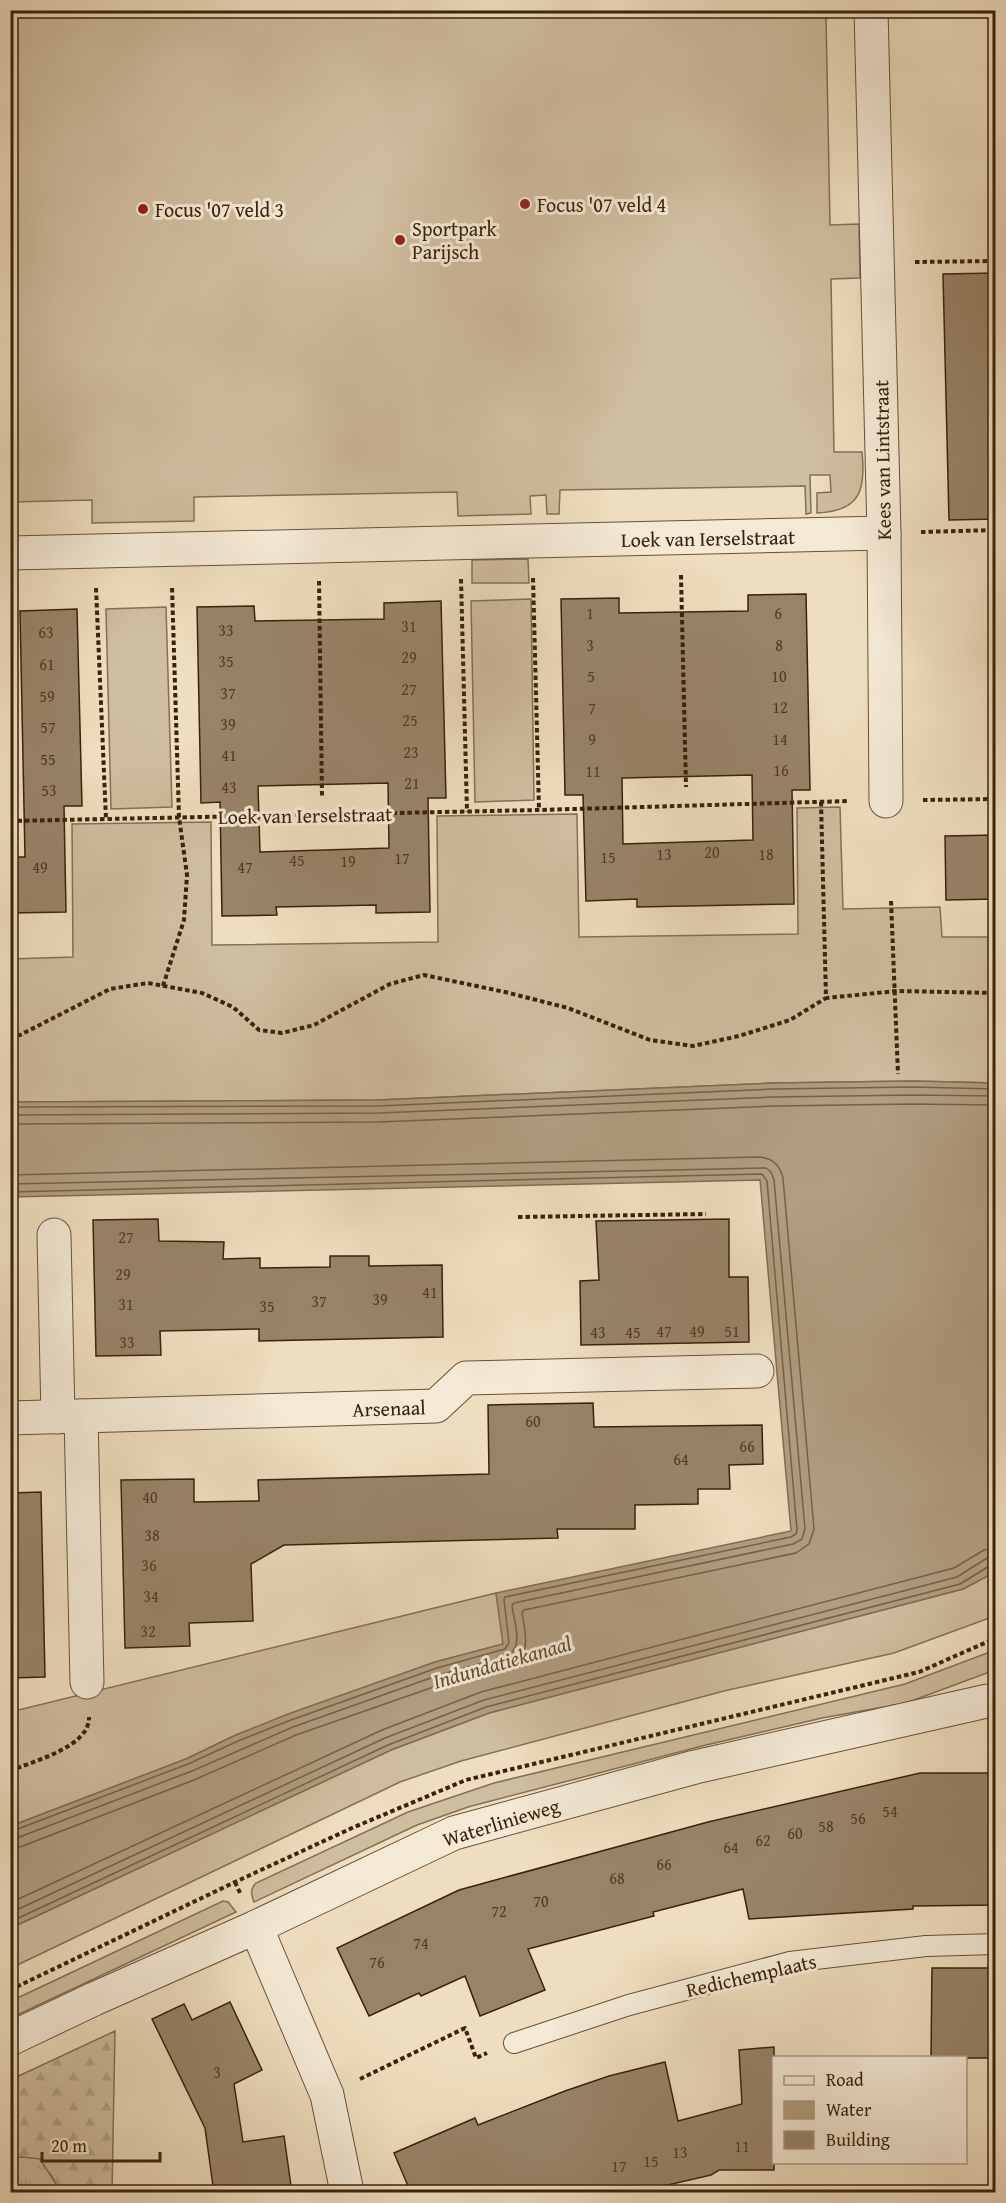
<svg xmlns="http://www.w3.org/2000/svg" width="1006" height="2203" font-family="'Gentium Book Plus',serif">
	<defs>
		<pattern id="forest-firs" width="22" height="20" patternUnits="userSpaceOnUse" patternTransform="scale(1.5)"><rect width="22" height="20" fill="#cfbd9f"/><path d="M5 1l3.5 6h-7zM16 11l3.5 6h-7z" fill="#b2a288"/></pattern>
		<pattern id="park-tufts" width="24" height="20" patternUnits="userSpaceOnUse" patternTransform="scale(1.5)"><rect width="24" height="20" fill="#cfbd9f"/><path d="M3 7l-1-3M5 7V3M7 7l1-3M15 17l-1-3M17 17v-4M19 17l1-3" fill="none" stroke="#b2a288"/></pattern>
	</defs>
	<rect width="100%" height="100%" fill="#eeddbe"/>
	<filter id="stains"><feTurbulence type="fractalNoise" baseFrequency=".00333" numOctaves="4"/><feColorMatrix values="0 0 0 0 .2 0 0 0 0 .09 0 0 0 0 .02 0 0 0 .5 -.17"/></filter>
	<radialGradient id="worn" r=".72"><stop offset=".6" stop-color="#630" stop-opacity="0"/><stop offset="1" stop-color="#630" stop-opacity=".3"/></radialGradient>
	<g fill="#cfbd9f" stroke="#847054" stroke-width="1.5">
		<path d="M10 11H854V16L826 17 830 225 859 224 860 278 831 279 834 452H862C866 491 860 511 817 513V493L831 492 830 475H810L811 513 806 514 805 486 560 490 559 514H547L546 495 530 496 531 514 458 516 457 492 194 497V521L92 523V500L11 502Z"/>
		<polygon points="528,559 529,583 472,583 472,560"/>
		<polygon points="531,599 534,800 475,802 471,601"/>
		<polygon points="166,607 172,807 111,809 106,609"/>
		<polygon points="840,807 843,909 940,907 942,937 995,937 995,1083 913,1081 774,1083 378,1100 11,1102 10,959 73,957 72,824 211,822 212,945 438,942 437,816 577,814 579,937 798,934 797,808"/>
		<polygon points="995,1568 995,1616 894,1653 724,1691 461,1761 400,1782 11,1968 11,1928 391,1750 489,1713 963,1589 986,1577"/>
		<polygon points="496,1593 504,1644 435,1662 236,1735 186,1759 11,1826 10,1712"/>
		<path d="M995 1650V1670L906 1703 822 1718 706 1745 468 1807 417 1825 254 1902C251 1894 250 1889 256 1883L408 1812 494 1783 905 1684Z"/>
		<polygon points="223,1901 228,1902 236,1912 11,2018 11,2001"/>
	</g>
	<path fill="url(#forest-firs)" stroke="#847054" stroke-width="1.5" d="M115 2031 112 2192H57C55 2169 33 2156 11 2158L10 2080Z"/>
	<polygon fill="url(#park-tufts)" stroke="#847054" stroke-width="1.5" points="22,2157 40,2159 56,2184 57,2192 11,2192 11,2158"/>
	<polygon fill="#b19d81" stroke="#816c51" stroke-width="1.5" points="913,1081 995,1083 995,1568 986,1577 963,1589 489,1713 391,1750 11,1928 11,1826 186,1759 236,1735 288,1714 435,1662 503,1644 496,1593 791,1531 760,1180 11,1197 11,1102 378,1100 774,1083"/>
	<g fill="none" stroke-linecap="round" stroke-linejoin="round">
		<g stroke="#766046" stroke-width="1.5">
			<polyline points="10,1107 378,1106 774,1089 913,1087 996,1089"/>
			<polyline points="10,1115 378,1113 774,1097 913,1095 996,1096"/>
			<polyline points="10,1124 378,1122 775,1106 913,1104 996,1105"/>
			<path d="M10 1175 759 1157C772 1158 780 1165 783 1178L814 1529 809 1544 796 1553 524 1610 522 1613C525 1632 532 1653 512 1665L442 1684 296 1735 194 1780 20 1847 10 1848"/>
			<path d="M10 1184 766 1168 771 1172 774 1180 805 1529 802 1539 793 1544 514 1603 512 1606C514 1621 524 1646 508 1656L439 1675 293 1727 192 1771 17 1838 10 1839"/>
			<polyline points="10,1192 762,1174 767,1181 797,1530 796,1534 791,1537 505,1597 504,1600 509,1643 505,1649 437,1668 291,1720 238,1741 188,1764 10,1832"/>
			<polyline points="10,1903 382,1730 481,1692 954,1568 984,1550 996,1548"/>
			<polyline points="10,1913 385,1738 484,1700 957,1577 987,1558 996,1557"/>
			<polyline points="10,1922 388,1745 486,1707 960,1584 991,1565 996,1564"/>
		</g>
	</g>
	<g fill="#988368" stroke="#3a220a" stroke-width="1.5" fill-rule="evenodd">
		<polygon points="996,273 996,519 949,520 943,274"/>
		<path d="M806 594 810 790H792L794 904 637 907V899L586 901 583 795H565L561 599 619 598V613L748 611V595ZM752 775 753 840 623 844 622 778Z"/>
		<path d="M441 601 446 798H428L430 912 376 913V905L276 907 277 915 222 916 220 802 201 803 197 607 254 606 255 621 384 619V603ZM388 783 389 848 260 852 258 786Z"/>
		<polygon points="77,609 82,806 64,806 66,912 10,913 10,857 25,857 20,611"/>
		<polygon points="996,835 996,899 946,900 945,836"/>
		<polygon points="158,1219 159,1241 224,1242 223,1259 260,1258 260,1268 330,1267 330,1256 369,1256 369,1266 442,1265 443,1337 259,1341 259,1329 160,1331 161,1355 96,1356 93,1220"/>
		<polygon points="729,1219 729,1277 748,1277 749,1342 581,1345 580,1281 599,1280 596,1221"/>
		<polygon points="593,1403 594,1427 762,1425 763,1464 729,1465 730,1489 698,1489 698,1504 635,1505 635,1529 557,1529 558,1538 284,1545 251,1564 253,1621 189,1623 190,1646 125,1648 121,1480 194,1479 194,1502 259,1501 258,1480 489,1474 488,1405"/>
		<polygon points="41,1492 45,1677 10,1678 10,1493"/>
		<polygon points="920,1773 996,1773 996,1905 913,1906 913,1909 749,1919 743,1889 653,1912 654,1916 528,1949 545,1990 480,2016 465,1976 421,1996 419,1993 369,2016 337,1948 459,1890 708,1822"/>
		<polygon points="932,1968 996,1968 996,2058 931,2058"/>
		<polygon points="230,2002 262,2070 234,2084 243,2142 284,2136 292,2193 214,2193 205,2128 152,2019 184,2004 192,2020"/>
		<polygon points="774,2047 774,2170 719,2170 711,2175 633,2193 411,2193 394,2153 475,2118 478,2125 565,2091 609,2076 665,2062 678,2121 742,2104 739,2050"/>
	</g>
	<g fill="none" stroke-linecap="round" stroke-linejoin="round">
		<g stroke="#675137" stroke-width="22">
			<polyline id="lane" points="514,2043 629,2005 790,1962 926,1946 996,1944"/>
		</g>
		<g stroke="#675137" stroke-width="35">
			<g id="street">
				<polyline points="871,10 884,533 886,801"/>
				<polyline points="10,553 884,533"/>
				<polyline points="54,1235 58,1417"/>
				<polyline points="81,1416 87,1682"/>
				<polyline points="10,1418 436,1406 466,1378 757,1371"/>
				<polyline points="256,1927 327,2095 346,2187 345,2192"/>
				<polyline points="10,2039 94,1999 256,1927 454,1833 695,1767 987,1701 996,1701"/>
			</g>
		</g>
		<g stroke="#3a220a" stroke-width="4" stroke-dasharray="4.5 3" stroke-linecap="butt">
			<polyline points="915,262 996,261"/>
			<polyline points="921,532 996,530"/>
			<polyline points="681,575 686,787"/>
			<polyline points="533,578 539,810"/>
			<polyline points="461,579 467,812"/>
			<polyline points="319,581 322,797"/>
			<polyline points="96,588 106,819"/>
			<polyline points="923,800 996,799"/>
			<polyline points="821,802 826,998 896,991 996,993"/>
			<polyline points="10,821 539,810 849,801"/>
			<polyline points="891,901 898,1074"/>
			<polyline points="163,986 184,920 187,875 179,817 172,587"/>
			<polyline points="10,1037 20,1035 110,989 148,983 202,993 233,1007 259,1030 282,1033 314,1025 390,984 424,975 505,992 568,1008 650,1040 693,1046 739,1036 790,1020 826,998"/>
			<polyline points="518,1217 706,1214"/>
			<path d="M10 1771C33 1761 90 1747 89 1717"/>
			<polyline points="235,1882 241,1895"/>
			<polyline points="10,1990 235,1882 352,1828 466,1780 919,1672 996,1638"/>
			<polyline points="360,2079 465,2028 476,2058 487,2053"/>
			<polyline points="10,2185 25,2192"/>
		</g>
		<use href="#lane" stroke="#f4e9d5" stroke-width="20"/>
		<use href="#street" stroke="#f4e9d5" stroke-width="33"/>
	</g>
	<g fill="#8f2418" stroke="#f4e9d5" stroke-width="2">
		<circle cx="525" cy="204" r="6"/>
		<circle cx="143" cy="209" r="6"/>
		<circle cx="400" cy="240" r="6"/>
	</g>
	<g text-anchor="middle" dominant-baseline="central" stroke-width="6" stroke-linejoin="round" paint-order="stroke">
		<g font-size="16" fill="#523a22">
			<text x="590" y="613">1</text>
			<text x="778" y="613">6</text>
			<text x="409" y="626">31</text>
			<text x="226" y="630">33</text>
			<text x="46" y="632">63</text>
			<text x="590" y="645">3</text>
			<text x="779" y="645">8</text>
			<text x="409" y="657">29</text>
			<text x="226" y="661">35</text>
			<text x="47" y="664">61</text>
			<text x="591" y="676">5</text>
			<text x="779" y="676">10</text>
			<text x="409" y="689">27</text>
			<text x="228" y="693">37</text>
			<text x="47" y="696">59</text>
			<text x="780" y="707">12</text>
			<text x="592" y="708">7</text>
			<text x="410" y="720">25</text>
			<text x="228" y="724">39</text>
			<text x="48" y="727">57</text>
			<text x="592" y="739">9</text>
			<text x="780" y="739">14</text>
			<text x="411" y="752">23</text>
			<text x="229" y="755">41</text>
			<text x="48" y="759">55</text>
			<text x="781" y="770">16</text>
			<text x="593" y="771">11</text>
			<text x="412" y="783">21</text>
			<text x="229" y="787">43</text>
			<text x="49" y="790">53</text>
			<text x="712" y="852">20</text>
			<text x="664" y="854">13</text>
			<text x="766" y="854">18</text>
			<text x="608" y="857">15</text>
			<text x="402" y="858">17</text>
			<text x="297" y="860">45</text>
			<text x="348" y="861">19</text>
			<text x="40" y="867">49</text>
			<text x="245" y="867">47</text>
			<text x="126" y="1237">27</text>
			<text x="123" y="1274">29</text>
			<text x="430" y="1292">41</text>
			<text x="380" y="1299">39</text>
			<text x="319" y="1301">37</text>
			<text x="126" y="1304">31</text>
			<text x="267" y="1306">35</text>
			<text x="664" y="1331">47</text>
			<text x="697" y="1331">49</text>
			<text x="732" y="1331">51</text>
			<text x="598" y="1332">43</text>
			<text x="633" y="1332">45</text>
			<text x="127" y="1342">33</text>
			<text x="533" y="1421">60</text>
			<text x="747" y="1446">66</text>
			<text x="681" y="1459">64</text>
			<text x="150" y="1497">40</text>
			<text x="152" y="1535">38</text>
			<text x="149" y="1565">36</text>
			<text x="151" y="1596">34</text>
			<text x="148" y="1631">32</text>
			<text x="890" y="1811">54</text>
			<text x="858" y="1818">56</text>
			<text x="826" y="1826">58</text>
			<text x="795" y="1833">60</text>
			<text x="763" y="1840">62</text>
			<text x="731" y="1847">64</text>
			<text x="664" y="1864">66</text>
			<text x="617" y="1878">68</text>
			<text x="541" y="1901">70</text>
			<text x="499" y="1911">72</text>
			<text x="421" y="1943">74</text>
			<text x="377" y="1962">76</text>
			<text x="217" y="2072">3</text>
			<text x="742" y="2146">11</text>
			<text x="680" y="2152">13</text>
			<text x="651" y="2161">15</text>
			<text x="619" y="2166">17</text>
		</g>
		<g font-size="20" fill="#3a220a" stroke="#f4e9d5" text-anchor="start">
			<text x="537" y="204">Focus '07 veld 4</text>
			<text x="155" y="209">Focus '07 veld 3</text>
			<text x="412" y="228">Sportpark<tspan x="412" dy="23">Parijsch</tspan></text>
		</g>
		<g font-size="20" fill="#3a220a" stroke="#f4e9d5">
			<text transform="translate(882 460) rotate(-91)">Kees van Lintstraat</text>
			<text transform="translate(708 538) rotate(-1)">Loek van Ierselstraat</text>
			<text transform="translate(305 815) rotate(-1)">Loek van Ierselstraat</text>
			<text transform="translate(389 1408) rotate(-2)">Arsenaal</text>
			<text transform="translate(501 1822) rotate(-17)">Waterlinieweg</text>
			<text transform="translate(751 1975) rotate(-13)">Redichemplaats</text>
		</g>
		<g font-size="21" font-style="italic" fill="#644d34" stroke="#f4e9d5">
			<text transform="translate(502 1662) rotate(-16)">Indundatiekanaal</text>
		</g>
	</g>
	<rect width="1006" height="2203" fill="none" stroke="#eeddbe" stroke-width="36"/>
	<rect x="12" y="12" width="982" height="2179" fill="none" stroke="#3a220a" stroke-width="3"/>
	<rect x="18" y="18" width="970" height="2167" fill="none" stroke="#3a220a" stroke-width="1.5"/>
	<rect x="772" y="2056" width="195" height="108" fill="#f4e9d5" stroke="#aa9984" stroke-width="1.5"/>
	<rect x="784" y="2076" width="30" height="9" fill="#f4e9d5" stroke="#aa9984" stroke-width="1.5"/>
	<text x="826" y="2086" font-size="18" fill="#3a220a">Road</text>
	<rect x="784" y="2101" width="30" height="18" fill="#b19d81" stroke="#aa9984" stroke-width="1.5"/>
	<text x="826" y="2116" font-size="18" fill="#3a220a">Water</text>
	<rect x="784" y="2131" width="30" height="18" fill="#988368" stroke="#aa9984" stroke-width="1.5"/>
	<text x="826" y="2146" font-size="18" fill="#3a220a">Building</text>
	<path d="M42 2152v9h118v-9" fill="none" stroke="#3a220a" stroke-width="3"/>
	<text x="51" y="2152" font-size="18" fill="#3a220a" stroke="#f4e9d5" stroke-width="4.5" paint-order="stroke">20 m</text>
	<rect width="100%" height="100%" filter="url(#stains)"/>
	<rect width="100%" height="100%" fill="url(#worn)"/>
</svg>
